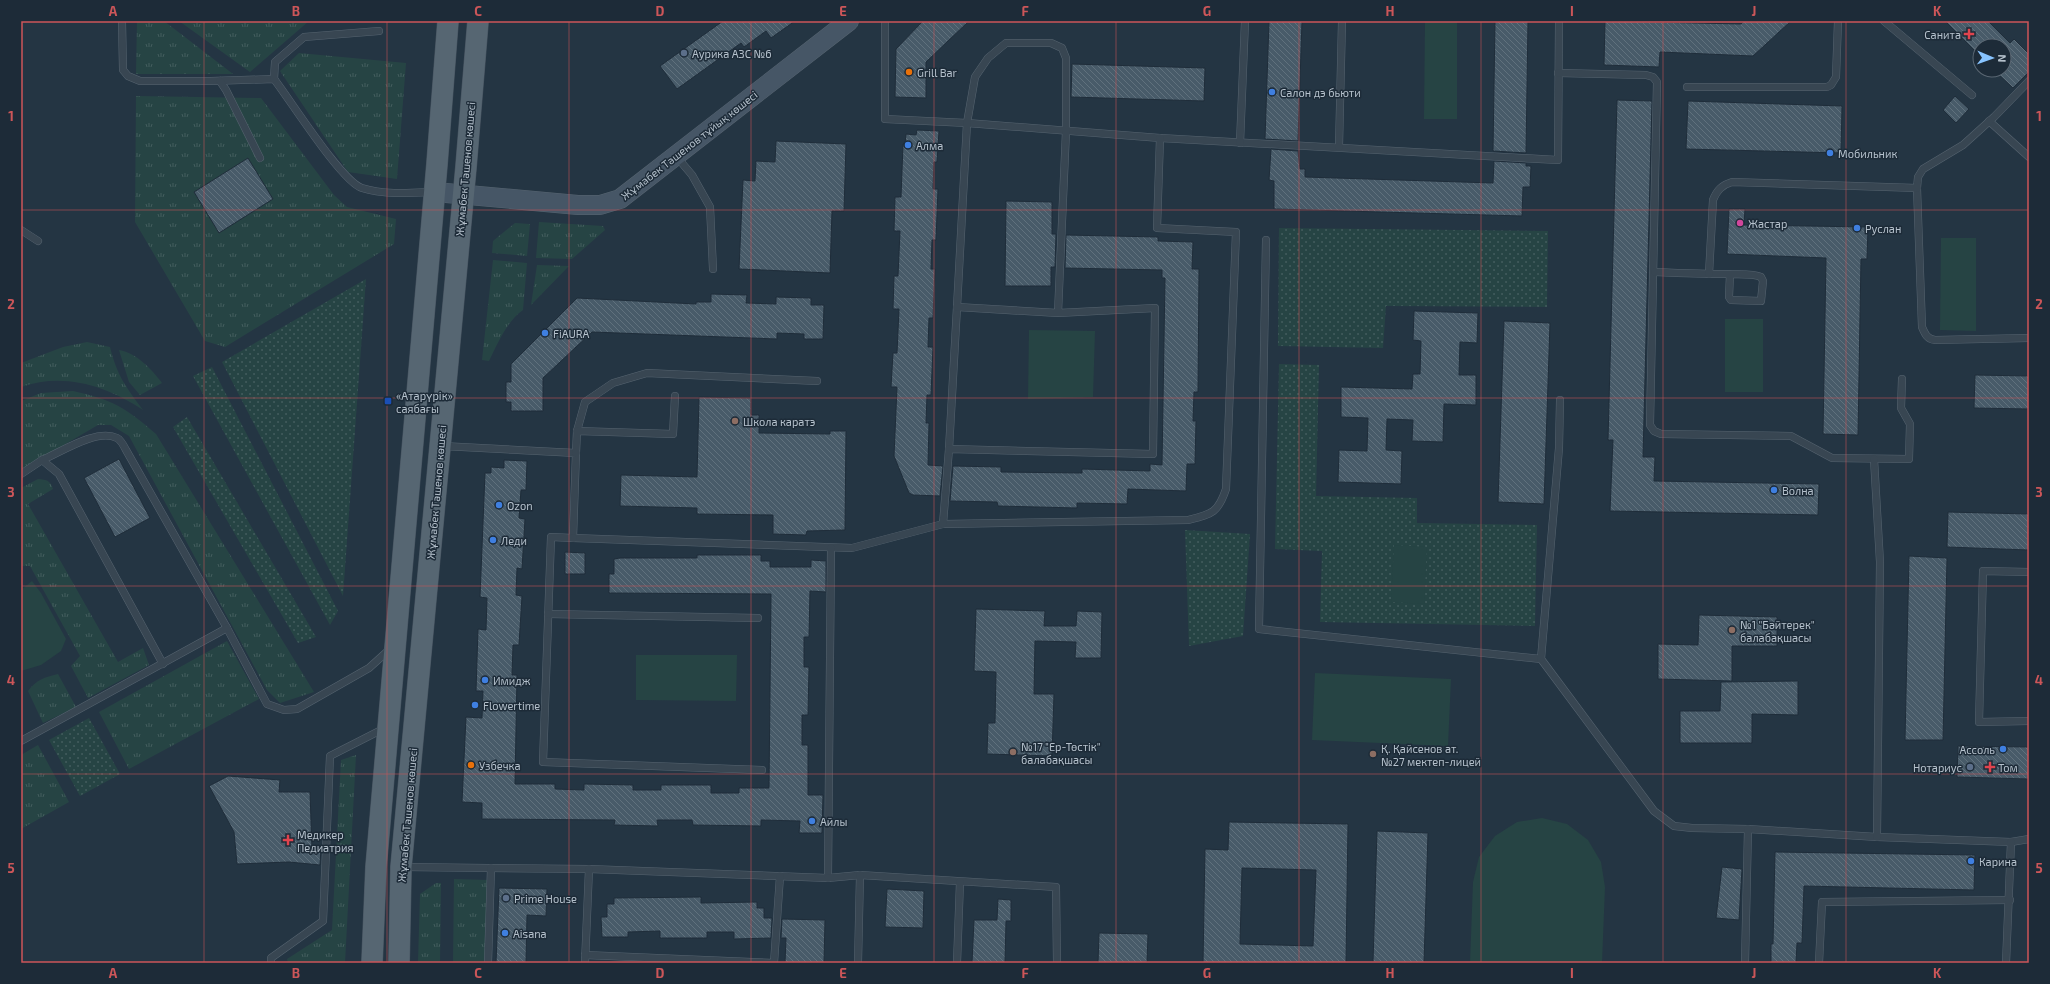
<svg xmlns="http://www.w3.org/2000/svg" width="2050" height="984" font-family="'Exo 2',sans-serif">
	<defs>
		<pattern id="grass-tufts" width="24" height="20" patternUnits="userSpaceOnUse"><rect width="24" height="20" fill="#264444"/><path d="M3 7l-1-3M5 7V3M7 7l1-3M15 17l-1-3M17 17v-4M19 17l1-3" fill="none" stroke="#435d5e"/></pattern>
		<pattern id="park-dots" width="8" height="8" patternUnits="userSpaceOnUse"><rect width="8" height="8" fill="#264444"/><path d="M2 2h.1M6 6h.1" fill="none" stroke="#435d5e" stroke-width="1.8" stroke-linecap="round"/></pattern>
		<pattern id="building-back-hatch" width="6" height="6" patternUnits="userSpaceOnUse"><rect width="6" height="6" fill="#485b69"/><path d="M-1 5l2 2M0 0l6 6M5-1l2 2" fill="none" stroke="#60717d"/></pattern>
	</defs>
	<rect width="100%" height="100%" fill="#243543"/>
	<g fill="url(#grass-tufts)">
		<polygon points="137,21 164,21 233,74 136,74"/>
		<polygon points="179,21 309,21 250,72"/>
		<polygon points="299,53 406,63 397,179 348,172 280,71"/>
		<polygon points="136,96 261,98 334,195 347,207 396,219 394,244 225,347 205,341 135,222"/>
		<polygon points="539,222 603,226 605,230 572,259 536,258"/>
		<polygon points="515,223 530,224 527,256 492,253 493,241"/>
		<path d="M493 260 527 263 523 310C507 321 498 343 489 361L482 360Z"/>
		<polygon points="537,265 569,266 531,305"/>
		<path d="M87 342 110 347C117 376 126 387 143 410 107 386 64 372 21 387V363L63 347Z"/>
		<path d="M119 350C137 353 151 369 162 383L140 395 129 382Z"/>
		<path d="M73 391C113 400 125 407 156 434L314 692 280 703 267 690 129 436 111 425H98L21 470V401L41 393Z"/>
		<path d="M38 479C47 480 50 480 53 489L28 504 118 662 143 648 149 665 88 698 71 666 80 656 30 566H21V488Z"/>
		<polygon points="227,641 259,699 129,769 99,712"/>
		<path d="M58 674 76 707 43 723 28 691C36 680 45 677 58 674Z"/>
		<polygon points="38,745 69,802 21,829 21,755"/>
		<polygon points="356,755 345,963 288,963 287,959 332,930 341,760"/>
		<polygon points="454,879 488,880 485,963 453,963"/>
		<polygon points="436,883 441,883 440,963 418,963 420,894"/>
	</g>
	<g fill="url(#park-dots)">
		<polygon points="1279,228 1548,231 1547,307 1386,306 1383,348 1278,346"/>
		<polygon points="366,279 343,596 222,362"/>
		<polygon points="1279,364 1319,365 1316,496 1417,498 1417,523 1537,525 1535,626 1320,622 1322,551 1275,549"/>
		<polygon points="212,367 338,611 330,625 193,376"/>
		<polygon points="187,417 316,637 298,643 173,427"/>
		<polygon points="1185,530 1250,534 1243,636 1189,646"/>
		<polygon points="89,718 120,774 80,796 49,740"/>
	</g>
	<g fill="#264444">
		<polygon points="1425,21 1457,21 1457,119 1424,119"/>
		<polygon points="1941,238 1976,238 1976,331 1940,330"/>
		<rect x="1725" y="319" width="38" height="73"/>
		<polygon points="1029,330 1095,331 1093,397 1028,399"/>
		<polygon points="1394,545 1427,547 1424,604 1391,602"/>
		<polygon points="32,581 41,593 66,639 61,651 41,665 21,671 21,590"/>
		<polygon points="636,655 737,655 736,701 636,700"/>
		<polygon points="1315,673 1451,679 1448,746 1312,740"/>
		<polygon points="1542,818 1567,824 1588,840 1601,862 1605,887 1602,963 1470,963 1473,882 1479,857 1495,836 1517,822"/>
	</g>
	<g fill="url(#building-back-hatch)" stroke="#1f2d3a" fill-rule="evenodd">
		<polygon points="723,21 795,21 771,38 766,31 744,47 741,43 677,89 660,66"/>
		<polygon points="923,21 969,21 926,62 926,98 895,97 896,49"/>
		<polygon points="1269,21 1302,21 1298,141 1265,139"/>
		<polygon points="1495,21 1528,21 1526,153 1493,151"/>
		<polygon points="1605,21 1741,24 1744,21 1791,21 1753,56 1660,52 1659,67 1604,65"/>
		<polygon points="1945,21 1988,21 2010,43 2014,39 2029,54 2029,72 2013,88 1994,70 2004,70 2004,46 1980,46 1980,56"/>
		<polygon points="1072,64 1205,68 1204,101 1071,97"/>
		<polygon points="1955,96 1969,109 1956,123 1943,110"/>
		<polygon points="1617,100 1652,101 1643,457 1655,457 1654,481 1819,484 1818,515 1610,511 1613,440 1608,440"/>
		<polygon points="1688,101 1842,106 1841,153 1686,149"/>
		<polygon points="917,130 939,131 937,162 934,162 933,189 938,189 936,240 932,240 931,269 935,269 933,318 929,318 928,347 933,347 931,395 927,395 926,423 929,423 928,465 943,466 940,496 913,495 909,493 894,456 897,387 891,387 893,353 897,353 899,309 893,309 894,276 898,276 900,231 894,231 895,197 901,197 903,144 905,144 906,134 916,135"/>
		<polygon points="776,141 846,144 844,211 832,211 830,273 739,269 743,180 755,181 756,161 775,162"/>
		<polygon points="1271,149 1298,151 1300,169 1305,169 1305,177 1493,183 1494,161 1526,163 1526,166 1531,166 1530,187 1523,187 1522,216 1274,209 1274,181 1269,180"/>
		<polygon points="248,158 273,199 219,233 194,192"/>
		<polygon points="1006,201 1052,202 1052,234 1056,234 1055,267 1051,267 1051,286 1005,286"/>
		<polygon points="1729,209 1745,209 1744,225 1868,227 1867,259 1861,259 1858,435 1823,434 1826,258 1727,254"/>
		<polygon points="1066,235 1158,237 1158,241 1193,242 1192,269 1199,269 1198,392 1194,392 1193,421 1196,421 1195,464 1187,464 1186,491 1128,489 1127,504 1077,503 1077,508 998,506 997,502 950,501 953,466 1001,467 1001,472 1082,473 1082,469 1150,471 1150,464 1162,465 1165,278 1162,278 1162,270 1065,268"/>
		<polygon points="711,294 747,295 746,303 776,304 776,297 811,298 811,305 824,305 823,339 804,339 804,334 777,333 777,339 592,332 543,378 543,411 511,411 511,402 506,402 506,382 511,382 511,364 577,298 696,304 696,302 711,302"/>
		<polygon points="1414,311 1478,313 1477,343 1460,342 1459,375 1476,375 1476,405 1444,404 1443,442 1412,441 1413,420 1387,419 1386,450 1402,451 1401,484 1338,482 1339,450 1367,451 1368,418 1341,417 1341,387 1412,389 1413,374 1420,374 1421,341 1413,340"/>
		<polygon points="1504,321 1550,323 1544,504 1498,502"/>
		<polygon points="1975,375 2029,376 2029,409 1974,408"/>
		<polygon points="699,397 751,398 751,415 759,415 759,433 830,434 830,431 846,431 845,530 807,531 806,535 773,534 773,515 697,514 697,508 620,506 621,475 697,477"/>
		<polygon points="119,459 150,518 115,537 84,478"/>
		<polygon points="504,460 527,461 526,490 521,490 519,518 525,519 522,569 517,568 516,595 522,596 519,645 513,645 512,675 517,675 515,784 555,784 555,789 584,790 584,784 633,785 633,790 661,790 661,785 711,785 711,793 739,793 739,788 769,788 771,594 609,593 609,574 614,574 614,559 620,558 697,558 697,555 761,555 761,561 770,561 770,567 811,567 811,560 826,561 826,592 810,591 809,637 804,637 804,667 809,667 808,715 802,715 802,745 808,745 808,795 823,795 822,833 799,833 800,821 761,820 761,826 693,825 692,820 657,820 658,826 614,825 615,820 482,819 482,803 462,802 466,717 482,718 483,691 476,691 478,629 486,630 487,598 480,597 485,473 491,473 491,467 504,468"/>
		<polygon points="1948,512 2029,514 2029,550 1947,547"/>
		<polygon points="565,552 585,553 585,574 565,574"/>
		<polygon points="1909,556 1947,558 1943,740 1905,740"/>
		<polygon points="976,609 1045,611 1044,626 1076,626 1077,611 1102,612 1101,658 1075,658 1076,642 1035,641 1034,694 1054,694 1052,756 987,754 988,723 995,723 996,672 974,671"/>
		<polygon points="1699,615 1777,617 1777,646 1732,646 1732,681 1658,679 1658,644 1698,645"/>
		<polygon points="1798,681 1798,715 1752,714 1752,743 1680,743 1680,711 1720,711 1721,682"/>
		<polygon points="1958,746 2029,747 2029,779 1957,777"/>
		<polygon points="228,776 280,780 279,792 310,792 312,849 321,848 320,865 289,862 237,864 234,832 209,786"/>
		<path d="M1229 822 1348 824 1346 963H1203L1205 849 1228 850ZM1242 868 1316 870 1313 946 1240 944Z"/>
		<polygon points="1377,831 1428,833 1424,963 1373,962"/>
		<polygon points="1775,852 1975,855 1974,890 1804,886 1802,943 1797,943 1796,963 1771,963 1771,944 1773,944"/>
		<polygon points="1722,867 1742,869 1739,920 1716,918"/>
		<polygon points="499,888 547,889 546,916 527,915 526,963 496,963"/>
		<polygon points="887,889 924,891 923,928 885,927"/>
		<polygon points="701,897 701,903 757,902 757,908 764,908 764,918 772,918 771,938 734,939 734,932 707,932 707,938 660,938 660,931 628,932 628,937 602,937 601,917 607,917 607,904 614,904 614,898"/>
		<polygon points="998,899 1011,900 1011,921 1006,921 1005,963 972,963 974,920 997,920"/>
		<polygon points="782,919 825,920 824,963 785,963 786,938 781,938"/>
		<polygon points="1099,933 1148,934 1147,963 1098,963"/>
	</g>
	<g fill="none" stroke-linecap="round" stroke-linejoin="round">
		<g stroke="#566470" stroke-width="8">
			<g id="lane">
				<path d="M122 21 123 70 128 76 140 81H211L274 79C291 101 342 182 362 188 384 195 410 193 433 192"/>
				<polyline points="885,21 885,119 967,123 1160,138 1558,160 1559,21"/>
				<polyline points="1884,21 1972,95"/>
				<polyline points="1558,73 1646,75 1653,77 1657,82 1650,425 1654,431 1661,434 1791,436 1832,458 1909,459 1910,424 1901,408 1902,379"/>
				<polyline points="274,79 275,62 304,37 379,31"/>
				<polyline points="220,81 226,90 260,158"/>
				<polyline points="1687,87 1827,87 1831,85 1836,77 1838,21"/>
				<polyline points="1989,121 2029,157"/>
				<polyline points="1240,143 1245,21"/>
				<polyline points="1339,147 1342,21"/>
				<polyline points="676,156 692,175 710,207 713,269"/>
				<path d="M1917 188 1922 327C1925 334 1927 339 1935 340L2029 338"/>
				<polyline points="21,230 38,241"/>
				<polyline points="1266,240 1259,629 1541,659 1654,811 1674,826 1692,828 1748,829 1877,837 2011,842 2029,839"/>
				<path d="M1655 272C1679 273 1703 274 1727 274 1737 275 1752 273 1761 277L1763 281 1761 301 1731 300 1729 297 1730 274"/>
				<path d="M1709 274 1713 200C1717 190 1722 185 1732 182L1917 188 1918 177 1923 169 1963 145 1994 117 2029 81"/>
				<polyline points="577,431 585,402 613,383 647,373 817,381"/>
				<path d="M442 446 576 453 573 538 852 548 943 524 1188 520C1212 514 1218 513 1226 489L1236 232 1157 228 1160 138"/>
				<polyline points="949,449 957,307"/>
				<polyline points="576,453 577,431 673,434 675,396"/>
				<polyline points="1874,459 1880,562 1877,837"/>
				<polyline points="21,474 42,460"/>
				<polyline points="943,524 949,449 1153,454 1155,308 1058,313 957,307 967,123 975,77 988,58 1006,43 1051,43 1062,48 1066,58 1066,131 1058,313"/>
				<polyline points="573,538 551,537 543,762 762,770"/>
				<polyline points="2029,572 1983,571 1979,722 2029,721"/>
				<polyline points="548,614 758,618"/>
				<polyline points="1541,659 1559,448 1560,400"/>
				<path d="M163 664 59 474 42 460C61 452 97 428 117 438 121 440 124 446 126 450L227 628 267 704 284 710 297 709 369 668 390 649"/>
				<polyline points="21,741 227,628"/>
				<polyline points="402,867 589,869 828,878 831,548"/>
				<polyline points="828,878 860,875 1056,887 1057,963"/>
				<polyline points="585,955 774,963 780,876"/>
				<polyline points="271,963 271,958 323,921 330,756 385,728"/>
				<polyline points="488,963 491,868"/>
				<polyline points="585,963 589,869"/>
				<polyline points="858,963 860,875"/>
				<polyline points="957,963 960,882"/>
				<polyline points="1745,963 1748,829"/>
				<polyline points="1819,963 1822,902 2010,900"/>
				<polyline points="2006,963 2011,842"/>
			</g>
		</g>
		<g stroke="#566470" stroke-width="20">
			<polyline id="secondary" points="435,192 578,205 600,205 620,199 849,21"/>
		</g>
		<g stroke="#45525f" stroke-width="22">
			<g id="primary">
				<polyline points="372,963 376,867 437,164 448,21"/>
				<polyline points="399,963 401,867 466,167 478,21"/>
			</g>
		</g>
		<use href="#lane" stroke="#384652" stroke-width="7"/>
		<use href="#secondary" stroke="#465666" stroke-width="19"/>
		<use href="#primary" stroke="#566672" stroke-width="21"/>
	</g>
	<path fill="none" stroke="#cc5659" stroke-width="1" stroke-opacity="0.55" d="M204 21V963M387 21V963M569 21V963M751 21V963M934 21V963M1116 21V963M1299 21V963M1481 21V963M1663 21V963M1846 21V963M21 210H2029M21 398H2029M21 586H2029M21 774H2029"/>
	<g fill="#e0444e" stroke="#1d2b38" stroke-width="1.5">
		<path d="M1967 28h4v4h4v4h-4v4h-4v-4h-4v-4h4z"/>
		<path d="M1988 761h4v4h4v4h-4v4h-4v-4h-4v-4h4z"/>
		<path d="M286 834h4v4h4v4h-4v4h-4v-4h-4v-4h4z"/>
	</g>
	<g fill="#5c6f8a" stroke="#1d2b38" stroke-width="1.5">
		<circle cx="684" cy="53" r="4"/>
		<circle cx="1970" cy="767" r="4"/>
		<circle cx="506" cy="898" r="4"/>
	</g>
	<g fill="#e8710a" stroke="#1d2b38" stroke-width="1.5">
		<circle cx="909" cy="72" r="4"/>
		<circle cx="471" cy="765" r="4"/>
	</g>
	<g fill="#3f7fe0" stroke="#1d2b38" stroke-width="1.5">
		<circle cx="1272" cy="92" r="4"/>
		<circle cx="908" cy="145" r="4"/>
		<circle cx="1830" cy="153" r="4"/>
		<circle cx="1857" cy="228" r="4"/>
		<circle cx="545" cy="333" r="4"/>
		<circle cx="1774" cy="490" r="4"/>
		<circle cx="499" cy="505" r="4"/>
		<circle cx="493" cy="540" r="4"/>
		<circle cx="485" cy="680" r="4"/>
		<circle cx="475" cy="705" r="4"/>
		<circle cx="2003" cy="749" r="4"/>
		<circle cx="812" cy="821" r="4"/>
		<circle cx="1971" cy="861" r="4"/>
		<circle cx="505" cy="933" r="4"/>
	</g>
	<circle fill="#d1479c" stroke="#1d2b38" stroke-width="1.5" cx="1740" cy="223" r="4"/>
	<rect fill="#1a4fb4" stroke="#1d2b38" stroke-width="1.5" x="384" y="397" width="8" height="8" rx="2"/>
	<g fill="#8d6e63" stroke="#1d2b38" stroke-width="1.5">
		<circle cx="735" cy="421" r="4"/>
		<circle cx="1732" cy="630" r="4"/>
		<circle cx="1013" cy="752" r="4"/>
		<circle cx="1373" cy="754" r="4"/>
	</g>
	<g text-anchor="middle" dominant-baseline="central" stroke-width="3" stroke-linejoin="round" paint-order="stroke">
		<g font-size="11" fill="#b5c1cc" stroke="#1d2b38" text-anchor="start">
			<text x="1961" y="34" text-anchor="end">Санита</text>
			<text x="692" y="53">Аурика АЗС №6</text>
			<text x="917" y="72">Grill Bar</text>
			<text x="1280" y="92">Салон дэ бьюти</text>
			<text x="916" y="145">Алма</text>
			<text x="1838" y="153">Мобильник</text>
			<text x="1748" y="223">Жастар</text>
			<text x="1865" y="228">Руслан</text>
			<text x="553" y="333">FiAURA</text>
			<text x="396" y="395">«Атарүрік»<tspan x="396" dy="13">саябағы</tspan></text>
			<text x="743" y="421">Школа каратэ</text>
			<text x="1782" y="490">Волна</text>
			<text x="507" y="505">Ozon</text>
			<text x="501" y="540">Леди</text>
			<text x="1740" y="624">№1 "Бәйтерек"<tspan x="1740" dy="13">балабақшасы</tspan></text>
			<text x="493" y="680">Имидж</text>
			<text x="483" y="705">Flowertime</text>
			<text x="1021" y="746">№17 "Ер-Төстік"<tspan x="1021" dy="13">балабақшасы</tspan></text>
			<text x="1381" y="748">Қ. Қайсенов ат.<tspan x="1381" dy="13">№27 мектеп-лицей</tspan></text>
			<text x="1995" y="749" text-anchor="end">Ассоль</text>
			<text x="479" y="765">Узбечка</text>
			<text x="1962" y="767" text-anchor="end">Нотариус</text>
			<text x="1998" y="767">Том</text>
			<text x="820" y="821">Айлы</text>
			<text x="297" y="834">Медикер<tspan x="297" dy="13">Педиатрия</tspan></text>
			<text x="1979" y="861">Карина</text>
			<text x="514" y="898">Prime House</text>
			<text x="513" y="933">Aisana</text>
		</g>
		<g font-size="11" fill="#b5c1cc" stroke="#1d2b38">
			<text transform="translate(689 145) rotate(-38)">Жұмабек Тәшенов тұйық көшесі</text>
			<text transform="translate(465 169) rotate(-85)">Жұмабек Тәшенов көшесі</text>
			<text transform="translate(436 492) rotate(-85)">Жұмабек Тәшенов көшесі</text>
			<text transform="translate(407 815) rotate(-85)">Жұмабек Тәшенов көшесі</text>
		</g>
	</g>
	<rect width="2050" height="984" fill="none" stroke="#1d2b38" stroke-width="44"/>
	<g transform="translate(1992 58) rotate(92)"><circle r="19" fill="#1d2b38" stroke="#5a6773"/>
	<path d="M0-3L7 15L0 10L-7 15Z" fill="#88c4ff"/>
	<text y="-6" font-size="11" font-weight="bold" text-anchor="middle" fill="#b5c1cc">N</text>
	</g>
	<rect x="22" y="22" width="2006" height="940" fill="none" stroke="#cc5659" stroke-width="1.5"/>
	<g font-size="13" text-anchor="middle" font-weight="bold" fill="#cc5659">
		<text x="113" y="16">A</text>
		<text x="296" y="16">B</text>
		<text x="478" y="16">C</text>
		<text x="660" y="16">D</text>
		<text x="843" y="16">E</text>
		<text x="1025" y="16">F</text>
		<text x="1207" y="16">G</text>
		<text x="1390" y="16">H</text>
		<text x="1572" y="16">I</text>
		<text x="1754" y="16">J</text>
		<text x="1937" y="16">K</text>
		<text x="11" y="121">1</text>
		<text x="2039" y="121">1</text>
		<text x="11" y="309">2</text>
		<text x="2039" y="309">2</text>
		<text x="11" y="497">3</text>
		<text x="2039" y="497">3</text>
		<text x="11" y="685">4</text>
		<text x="2039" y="685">4</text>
		<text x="11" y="873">5</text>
		<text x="2039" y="873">5</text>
		<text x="113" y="978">A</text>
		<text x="296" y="978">B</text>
		<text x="478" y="978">C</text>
		<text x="660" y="978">D</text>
		<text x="843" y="978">E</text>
		<text x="1025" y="978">F</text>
		<text x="1207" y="978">G</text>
		<text x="1390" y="978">H</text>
		<text x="1572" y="978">I</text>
		<text x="1754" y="978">J</text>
		<text x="1937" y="978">K</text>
	</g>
</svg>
